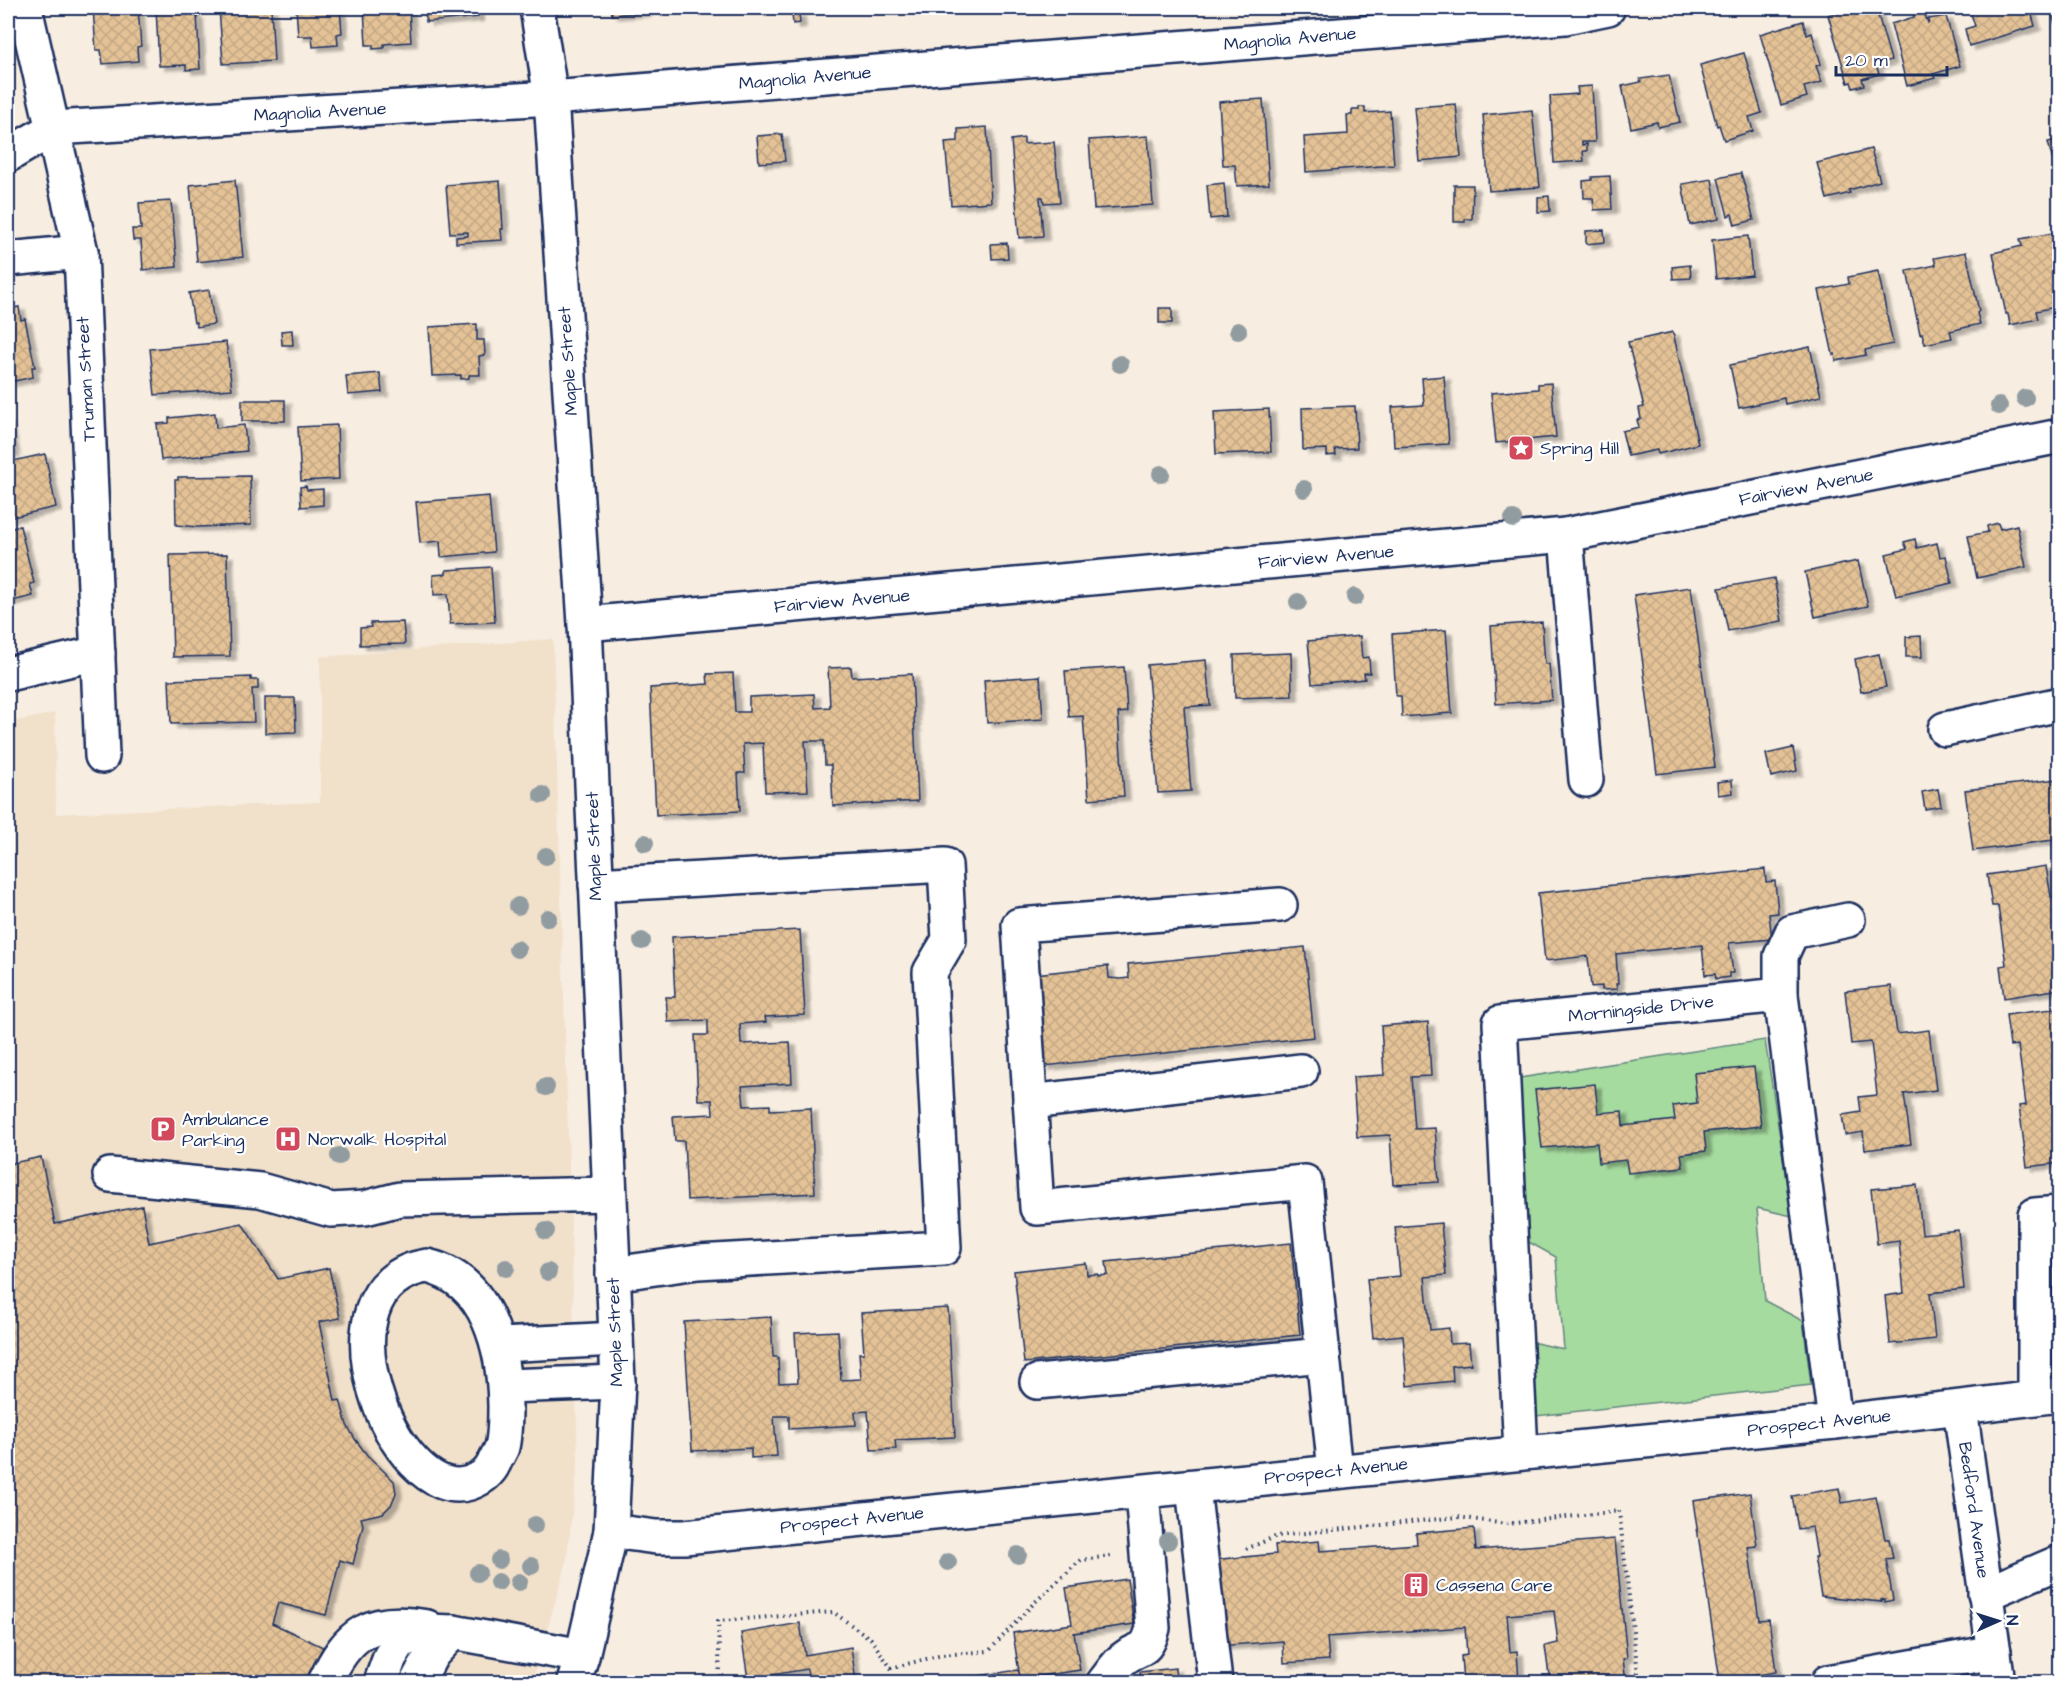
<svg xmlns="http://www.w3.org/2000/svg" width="2067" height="1690" font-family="'Architects Daughter',sans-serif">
	<defs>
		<pattern id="building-cross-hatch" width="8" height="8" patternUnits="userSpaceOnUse" patternTransform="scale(1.5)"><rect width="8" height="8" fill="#e4c296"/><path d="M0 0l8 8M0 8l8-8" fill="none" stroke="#c3a784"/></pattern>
		<filter id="shadow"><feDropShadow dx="6" dy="4" stdDeviation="1.5" flood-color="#0004"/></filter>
	</defs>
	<rect width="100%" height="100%" fill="#f7ede0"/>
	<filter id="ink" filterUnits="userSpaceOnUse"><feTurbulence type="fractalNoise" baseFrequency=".0167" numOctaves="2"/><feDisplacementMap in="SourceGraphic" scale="12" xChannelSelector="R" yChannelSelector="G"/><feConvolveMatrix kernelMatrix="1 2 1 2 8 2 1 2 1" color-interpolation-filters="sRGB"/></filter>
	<g filter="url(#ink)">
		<polygon fill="#f1e0ca" points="553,639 578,1463 566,1564 532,1682 8,1682 8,723 55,713 56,814 320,802 320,657"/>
		<polygon fill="#a6db9f" stroke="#60857e" stroke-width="1.5" points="1765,1040 1792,1216 1757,1208 1765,1301 1803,1321 1811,1385 1536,1416 1531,1342 1564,1349 1556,1257 1525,1240 1520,1078"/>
		<g fill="url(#building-cross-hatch)" stroke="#1b2f5e" stroke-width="1.5" filter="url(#shadow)">
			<polygon points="93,8 138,8 141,46 137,47 138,61 103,64 101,50 96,50"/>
			<polygon points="156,8 193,8 193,15 197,15 200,69 186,70 186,65 159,66"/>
			<polygon points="219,8 271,8 274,61 223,64"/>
			<polygon points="296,8 340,8 342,33 337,34 338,45 313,47 312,36 298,36"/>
			<polygon points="364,8 409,8 411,42 384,44 384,48 373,49 373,45 366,45"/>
			<polygon points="425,8 477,8 478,17 426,22"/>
			<polygon points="611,8 646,8 646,12 612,15"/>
			<polygon points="1852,8 1876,8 1891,60 1876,65 1879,74 1862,79 1864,85 1853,88 1851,82 1848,83 1828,15"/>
			<polygon points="1969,8 2030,8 2035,26 1969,46 1965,29 1975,26"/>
			<polygon points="2050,8 2060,8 2060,39"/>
			<polygon points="1923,10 1928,23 1929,22 1929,19 1946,16 1960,66 1933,74 1935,78 1907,86 1891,24 1914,17 1913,13"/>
			<polygon points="799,13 800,23 793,24 792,14"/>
			<polygon points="1803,21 1807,35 1812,33 1821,64 1816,66 1822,82 1804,87 1807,97 1781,105 1760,34"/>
			<polygon points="1744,53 1762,113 1749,117 1753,131 1724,140 1719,125 1717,126 1700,65"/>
			<polygon points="1669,75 1680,122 1658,127 1657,122 1631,128 1622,86 1641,82 1640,79"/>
			<polygon points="1592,86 1595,142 1582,142 1582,145 1587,144 1587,151 1583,151 1584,161 1554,163 1550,96 1578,94 1577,87"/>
			<polygon points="1263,99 1269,184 1237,186 1235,165 1223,165 1219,102"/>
			<polygon points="1456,104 1461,157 1419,161 1414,107"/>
			<polygon points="1359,107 1365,107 1365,113 1390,111 1394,165 1306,172 1304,137 1348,134 1347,115 1352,115 1352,110 1359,110"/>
			<polygon points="1532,110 1540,187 1489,191 1483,115"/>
			<polygon points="987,127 991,202 951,205 945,142 958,141 958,129"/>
			<polygon points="782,134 785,161 759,163 757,136"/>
			<polygon points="1148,136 1153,205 1094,209 1089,140"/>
			<polygon points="1024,138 1024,144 1054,142 1060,202 1044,203 1043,197 1040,197 1043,236 1019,238 1011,140"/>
			<polygon points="2060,139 2060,167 2055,169 2048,142"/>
			<polygon points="1871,149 1880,181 1849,190 1850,193 1827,199 1817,163"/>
			<polygon points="1741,173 1754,220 1735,225 1732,214 1728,216 1718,178"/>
			<polygon points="1610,176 1612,209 1594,210 1593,198 1584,198 1583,181 1592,180 1592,177"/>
			<polygon points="1712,179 1719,219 1690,225 1682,184"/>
			<polygon points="235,180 243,257 197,262 190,185"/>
			<polygon points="500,181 503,229 501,229 502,240 456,243 456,237 468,236 468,232 450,233 446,185"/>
			<polygon points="1224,183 1227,217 1210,219 1207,185"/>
			<polygon points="1454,185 1473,185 1472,219 1465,219 1465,222 1454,222"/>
			<polygon points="1549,196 1550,211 1538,212 1538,197"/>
			<polygon points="171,201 177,267 143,270 141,240 133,240 132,229 141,229 139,203"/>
			<polygon points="1604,230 1605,242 1586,244 1586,231"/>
			<polygon points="2052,233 2060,265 2060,306 2036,311 2038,319 2010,325 2008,314 2006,314 1993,253 2022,246 2020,239"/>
			<polygon points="1748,236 1752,275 1716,279 1712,240"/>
			<polygon points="1007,243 1008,258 992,259 991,244"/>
			<polygon points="1966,252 1979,311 1977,313 1980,324 1950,331 1952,338 1925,344 1922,333 1920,334 1907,271 1936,265 1934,258"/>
			<polygon points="1690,265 1691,278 1673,279 1672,267"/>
			<polygon points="1878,271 1893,344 1865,350 1866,355 1836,361 1835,354 1833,355 1819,290 1849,284 1848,277"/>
			<polygon points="209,290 214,324 197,327 196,322 194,323 189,293"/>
			<polygon points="19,307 21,320 25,319 35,367 32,367 33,377 10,382 8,374 8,309"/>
			<rect x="1159" y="308" width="13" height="15"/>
			<polygon points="477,324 477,340 484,340 485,355 479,356 480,375 469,375 469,378 461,379 461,375 432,376 429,327"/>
			<polygon points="292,330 293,345 282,345 281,331"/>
			<polygon points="1673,332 1698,444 1658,454 1657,450 1628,456 1622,431 1639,427 1637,420 1641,419 1639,408 1644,407 1628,342"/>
			<polygon points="226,342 232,389 155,395 150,349"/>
			<polygon points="1810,347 1821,396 1785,404 1784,398 1739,408 1730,365"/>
			<polygon points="380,373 382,392 348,395 346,376"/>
			<polygon points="1444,376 1449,444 1394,447 1392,407 1424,405 1422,378"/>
			<polygon points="1551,383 1556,437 1496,443 1491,393 1538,389 1538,384"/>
			<rect x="242" y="400" width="43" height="21"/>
			<polygon points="1355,406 1357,448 1335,449 1336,455 1327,456 1327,449 1303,450 1302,408"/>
			<polygon points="1269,409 1271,452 1216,454 1214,412"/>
			<polygon points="215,413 216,428 244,425 247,451 161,460 157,424 169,423 169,418"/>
			<polygon points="8,420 14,452 8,453"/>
			<polygon points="337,425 339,479 301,481 298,427"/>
			<polygon points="45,454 56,507 8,518 8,462"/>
			<polygon points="250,476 251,525 198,527 176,525 175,480 178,480 178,477"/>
			<polygon points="306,486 307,490 323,489 323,505 301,507 300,487"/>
			<polygon points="489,496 494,552 441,557 440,541 420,543 416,502"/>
			<polygon points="1998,523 2000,529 2017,525 2026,567 1977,578 1968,536 1988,532 1987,526"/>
			<polygon points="20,526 34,583 30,584 33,596 8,602 8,529"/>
			<polygon points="1915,539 1917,548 1937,543 1940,557 1946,556 1952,583 1896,596 1886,554 1907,549 1904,542"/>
			<polygon points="227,554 230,656 173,657 170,555"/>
			<polygon points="1858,561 1868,606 1815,617 1805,572"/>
			<polygon points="491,567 495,622 450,624 448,594 434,595 433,575 446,574 446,570"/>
			<polygon points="1774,578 1782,621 1728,631 1719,588"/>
			<polygon points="1691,587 1715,767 1657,774 1634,595"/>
			<polygon points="403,622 405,644 360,645 360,628 371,627 370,623"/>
			<polygon points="1542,622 1545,664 1549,664 1552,700 1496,704 1491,626"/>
			<polygon points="1446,630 1452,713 1402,717 1401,696 1396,696 1392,634"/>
			<polygon points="1360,636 1362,658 1369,657 1370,673 1364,673 1365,679 1312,684 1308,641"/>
			<polygon points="1921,636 1922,657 1906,657 1906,637"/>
			<polygon points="1291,653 1292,696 1235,698 1234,655"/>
			<polygon points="1879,654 1886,687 1861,692 1855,659"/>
			<polygon points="1206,660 1210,705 1184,707 1191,791 1158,793 1147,665"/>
			<polygon points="851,667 852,677 912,674 918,801 833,806 831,765 825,765 824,741 805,741 808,791 765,792 763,743 743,744 745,773 738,773 740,811 656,815 650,688 708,684 707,674 733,673 735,712 749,712 749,697 814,694 815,708 830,707 828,668"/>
			<polygon points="1124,667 1127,712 1118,713 1124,796 1089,799 1083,716 1069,717 1065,671"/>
			<polygon points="1040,676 1043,719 987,723 984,680"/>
			<polygon points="251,677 251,680 258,680 258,689 252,689 254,722 171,724 169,680"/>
			<polygon points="265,698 295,698 296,732 265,733"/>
			<polygon points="1793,748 1797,771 1771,777 1766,754"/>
			<polygon points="2057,779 2060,784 2060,839 1973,851 1965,790"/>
			<polygon points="1732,780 1733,793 1718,795 1717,782"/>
			<polygon points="1938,789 1941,806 1925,809 1922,792"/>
			<polygon points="2046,866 2051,897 2057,896 2060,913 2060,989 2004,998 2000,966 2006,965 1998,906 1992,906 1987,875"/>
			<polygon points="1765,869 1766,882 1775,881 1778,913 1769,914 1772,939 1729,943 1733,973 1729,973 1729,977 1716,979 1715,974 1705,975 1702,945 1616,954 1618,984 1616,984 1617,989 1602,990 1602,986 1591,987 1588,956 1545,961 1538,893"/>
			<polygon points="800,930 805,1015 765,1017 766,1022 740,1024 741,1044 790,1042 792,1083 742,1086 744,1106 770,1105 770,1110 811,1108 815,1193 687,1200 684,1141 675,1141 673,1116 713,1114 712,1100 698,1100 695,1035 708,1035 708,1020 668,1022 666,997 675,997 672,937"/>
			<polygon points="1305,947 1314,1037 1044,1066 1035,974 1108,966 1109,978 1120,979 1129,978 1128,964"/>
			<polygon points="1891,986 1897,1034 1929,1030 1936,1090 1904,1094 1911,1144 1865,1150 1863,1132 1845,1135 1842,1115 1861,1112 1859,1097 1877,1095 1871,1042 1851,1044 1845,991"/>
			<polygon points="2060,1008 2060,1163 2027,1167 2019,1106 2026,1105 2018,1045 2010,1046 2006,1015"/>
			<polygon points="1428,1022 1431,1076 1411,1077 1415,1129 1435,1128 1439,1182 1393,1185 1390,1135 1357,1137 1353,1077 1384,1075 1381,1026"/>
			<polygon points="1754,1067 1761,1126 1704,1132 1706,1151 1681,1154 1683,1167 1628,1173 1626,1160 1599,1163 1597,1143 1542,1148 1535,1090 1595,1084 1598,1113 1622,1111 1623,1126 1675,1120 1673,1106 1697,1103 1694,1073"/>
			<polygon points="41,1157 55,1224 142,1206 149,1243 242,1223 278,1279 329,1268 340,1318 319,1322 335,1401 340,1400 347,1425 355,1439 367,1455 394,1481 396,1493 391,1505 383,1513 361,1518 363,1525 353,1564 340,1560 326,1615 278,1603 272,1623 323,1647 306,1682 8,1682 8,1164"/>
			<polygon points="1917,1185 1922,1234 1958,1230 1964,1289 1930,1293 1935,1339 1890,1344 1885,1296 1904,1293 1899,1241 1877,1244 1871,1189"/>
			<polygon points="1441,1223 1446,1275 1425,1277 1430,1330 1449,1328 1450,1344 1469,1343 1471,1364 1452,1366 1453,1381 1407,1386 1403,1335 1373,1338 1367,1279 1400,1276 1395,1227"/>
			<polygon points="1291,1243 1300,1335 1024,1363 1014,1271 1086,1263 1087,1275 1098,1274 1098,1276 1108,1275 1106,1262"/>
			<polygon points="948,1308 955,1437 895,1440 896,1449 871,1450 868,1411 855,1412 856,1425 789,1429 789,1416 774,1416 777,1456 751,1458 751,1448 692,1451 684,1322 771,1317 773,1357 778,1357 779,1383 798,1382 795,1333 838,1331 841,1380 861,1379 859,1353 864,1353 861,1313"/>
			<polygon points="1839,1488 1842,1503 1876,1497 1885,1539 1889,1539 1893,1558 1886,1559 1893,1600 1885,1602 1885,1599 1881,1600 1882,1602 1821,1596 1814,1557 1817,1557 1812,1527 1798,1529 1792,1496"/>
			<polygon points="1750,1493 1757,1546 1748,1547 1759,1620 1769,1619 1776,1672 1720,1681 1693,1501"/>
			<polygon points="1474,1528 1476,1550 1615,1539 1627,1658 1623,1659 1626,1682 1550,1682 1545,1646 1558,1643 1554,1611 1507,1615 1510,1652 1517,1651 1519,1682 1463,1682 1461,1656 1467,1655 1465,1627 1327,1637 1329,1660 1284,1663 1283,1641 1218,1646 1211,1560 1276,1554 1275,1545 1319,1541 1320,1551 1417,1544 1416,1533"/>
			<polygon points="1127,1579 1134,1624 1074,1633 1080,1670 1020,1679 1013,1633 1072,1624 1066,1588"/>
			<polygon points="800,1623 805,1655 851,1647 856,1682 809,1682 807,1669 748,1679 741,1633"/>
			<polygon points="1175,1668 1176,1682 1141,1682 1140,1672"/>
			<polygon points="1018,1670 1022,1682 938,1682"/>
		</g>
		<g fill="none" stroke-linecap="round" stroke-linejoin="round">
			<g stroke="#1b2f5e" stroke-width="38">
				<g id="minor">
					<polyline points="25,8 81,252 102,756"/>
					<polyline points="537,8 551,98 585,624 618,1382 611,1531 582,1656 574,1682"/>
					<polyline points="8,155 54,128 551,98 1565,17 1608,8"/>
					<polyline points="8,259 81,252"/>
					<polyline points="1566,535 1586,780"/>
					<polyline points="585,624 1566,535 2060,436"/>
					<polyline points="8,674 98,653"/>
					<polyline points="1945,729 2060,704"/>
					<polyline points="596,885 945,865 949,940 930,972 944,1248 698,1262 613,1274"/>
					<polyline points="1280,905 1019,925 1037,1208 1305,1182 1335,1471"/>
					<polyline points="1781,995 1781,956 1792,932 1848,920"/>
					<polyline points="1030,1102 1301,1071"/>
					<polyline points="110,1175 260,1190 331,1210 365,1208 400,1199 609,1194"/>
					<path d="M427 1266C489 1280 504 1351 505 1406 505 1418 505 1435 502 1447 500 1452 496 1458 494 1463 489 1474 481 1479 470 1483 394 1508 307 1284 427 1266Z"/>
					<polyline points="499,1345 616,1339"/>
					<polyline points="1037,1382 1323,1355"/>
					<polyline points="505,1386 618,1382"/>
					<polyline points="2035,1398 2035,1215 2060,1213"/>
					<polyline points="1960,1408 1998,1682"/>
					<polyline points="1521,1452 1500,1023 1781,995 1835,1422"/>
					<polyline points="1193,1487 1215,1682"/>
					<polyline points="611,1531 656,1537 684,1537 1835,1422 2060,1395"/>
					<polyline points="1985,1594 2060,1562"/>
					<path d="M325 1682C348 1632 371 1617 427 1627"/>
					<polyline points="381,1682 390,1657 399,1643 413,1635 427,1631 453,1632 582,1656"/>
					<polyline points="417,1682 432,1654 453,1632"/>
					<path d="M1104 1682C1110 1675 1116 1665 1123 1659 1139 1646 1146 1655 1153 1628L1142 1492"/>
					<polyline points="1828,1682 1994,1652"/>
				</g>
			</g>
			<g stroke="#1b2f5e" stroke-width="4" stroke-dasharray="1.5 4.5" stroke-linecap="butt">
				<polyline points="1246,1549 1277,1536 1458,1517 1506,1524 1619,1511 1639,1682"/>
				<polyline points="720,1682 718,1621 833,1612 871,1639 891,1668 942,1655 989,1651 1033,1604 1081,1560 1111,1556"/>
			</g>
			<use href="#minor" stroke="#fff" stroke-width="33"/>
		</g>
		<g fill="#919ca1">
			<circle cx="1238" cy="331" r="9"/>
			<circle cx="1120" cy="364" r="9"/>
			<circle cx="2025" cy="398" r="9"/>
			<circle cx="1999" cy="406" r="9"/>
			<circle cx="1161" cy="474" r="9"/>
			<circle cx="1304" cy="489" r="9"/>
			<circle cx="1513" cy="519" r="9"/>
			<circle cx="1355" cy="597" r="9"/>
			<circle cx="1298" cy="602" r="9"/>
			<circle cx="542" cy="795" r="9"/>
			<circle cx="645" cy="843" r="9"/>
			<circle cx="546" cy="856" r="9"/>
			<circle cx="518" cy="906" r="9"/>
			<circle cx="548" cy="918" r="9"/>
			<circle cx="642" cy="941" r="9"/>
			<circle cx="517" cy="949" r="9"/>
			<circle cx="546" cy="1087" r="9"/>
			<circle cx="339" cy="1156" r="9"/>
			<circle cx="546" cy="1231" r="9"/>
			<circle cx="506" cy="1268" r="9"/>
			<circle cx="548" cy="1272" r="9"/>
			<circle cx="535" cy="1525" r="9"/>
			<circle cx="1168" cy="1541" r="9"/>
			<circle cx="1018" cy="1555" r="9"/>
			<circle cx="499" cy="1560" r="9"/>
			<circle cx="948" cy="1562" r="9"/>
			<circle cx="531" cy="1566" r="9"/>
			<circle cx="478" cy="1573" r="9"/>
			<circle cx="498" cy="1582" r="9"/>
			<circle cx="519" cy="1582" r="9"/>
		</g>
	</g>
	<defs>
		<g id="sight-square" transform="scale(1.35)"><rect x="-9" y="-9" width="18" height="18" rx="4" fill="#d1495b" stroke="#fff"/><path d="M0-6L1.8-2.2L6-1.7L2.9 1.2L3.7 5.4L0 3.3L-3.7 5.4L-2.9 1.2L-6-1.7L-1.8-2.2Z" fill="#fff"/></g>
		<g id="parking-square" transform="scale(1.35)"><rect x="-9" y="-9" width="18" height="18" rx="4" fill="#d1495b" stroke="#fff"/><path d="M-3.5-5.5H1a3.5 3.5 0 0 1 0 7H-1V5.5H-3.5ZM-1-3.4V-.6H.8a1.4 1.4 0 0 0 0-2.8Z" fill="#fff"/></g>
		<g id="hospital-square" transform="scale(1.35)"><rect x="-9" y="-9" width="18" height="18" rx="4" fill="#d1495b" stroke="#fff"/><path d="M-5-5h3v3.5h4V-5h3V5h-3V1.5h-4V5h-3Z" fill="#fff"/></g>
		<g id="building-square" transform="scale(1.35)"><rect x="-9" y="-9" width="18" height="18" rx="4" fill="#d1495b" stroke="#fff"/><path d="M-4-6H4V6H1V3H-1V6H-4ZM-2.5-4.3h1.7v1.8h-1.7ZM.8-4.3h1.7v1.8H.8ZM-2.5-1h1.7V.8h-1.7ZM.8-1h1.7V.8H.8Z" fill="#fff"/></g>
	</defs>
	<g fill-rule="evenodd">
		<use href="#sight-square" x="1521" y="448"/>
		<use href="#parking-square" x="163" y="1129"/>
		<use href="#hospital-square" x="288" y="1139"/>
		<use href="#building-square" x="1416" y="1585"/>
	</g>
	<g text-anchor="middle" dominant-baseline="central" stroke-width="4.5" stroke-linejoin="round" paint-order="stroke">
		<g font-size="18" fill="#1b2f5e" stroke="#fff">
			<text transform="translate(1290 39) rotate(-5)">Magnolia Avenue</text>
			<text transform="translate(805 78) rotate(-5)">Magnolia Avenue</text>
			<text transform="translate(320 112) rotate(-3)">Magnolia Avenue</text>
			<text transform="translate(568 361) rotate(-94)">Maple Street</text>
			<text transform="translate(86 379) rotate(-93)">Truman Street</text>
			<text transform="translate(1806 487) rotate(-11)">Fairview Avenue</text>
			<text transform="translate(1326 557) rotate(-5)">Fairview Avenue</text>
			<text transform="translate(842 601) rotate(-5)">Fairview Avenue</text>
			<text transform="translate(594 846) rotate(-92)">Maple Street</text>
			<text transform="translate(1641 1009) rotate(-6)">Morningside Drive</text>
			<text transform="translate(615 1332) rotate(-92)">Maple Street</text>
			<text transform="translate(1819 1423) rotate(-6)">Prospect Avenue</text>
			<text transform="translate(1336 1471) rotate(-6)">Prospect Avenue</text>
			<text transform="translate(1974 1510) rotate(82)">Bedford Avenue</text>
			<text transform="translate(852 1520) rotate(-6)">Prospect Avenue</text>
		</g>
		<g font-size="18" fill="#1b2f5e" stroke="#fff" text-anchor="start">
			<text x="1540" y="448">Spring Hill</text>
			<text x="182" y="1119">Ambulance<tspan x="182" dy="21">Parking</tspan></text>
			<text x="308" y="1139">Norwalk Hospital</text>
			<text x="1436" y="1585">Cassena Care</text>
		</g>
	</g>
	<rect width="2067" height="1690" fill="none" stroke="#fff" stroke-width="30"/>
	<rect x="15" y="15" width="2037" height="1660" fill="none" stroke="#1b2f5e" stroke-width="2" filter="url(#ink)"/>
	<g transform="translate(1998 1621) rotate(87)" stroke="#ffffff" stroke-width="4.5" paint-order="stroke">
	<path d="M0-4.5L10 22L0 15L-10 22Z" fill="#1b2f5e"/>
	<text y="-9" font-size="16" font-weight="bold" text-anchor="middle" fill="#1b2f5e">N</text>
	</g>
	<path d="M1836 66v9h111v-9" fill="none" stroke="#1b2f5e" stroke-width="3"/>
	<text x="1845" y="66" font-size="18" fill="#1b2f5e" stroke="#ffffff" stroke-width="4.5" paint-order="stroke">20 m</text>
</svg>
